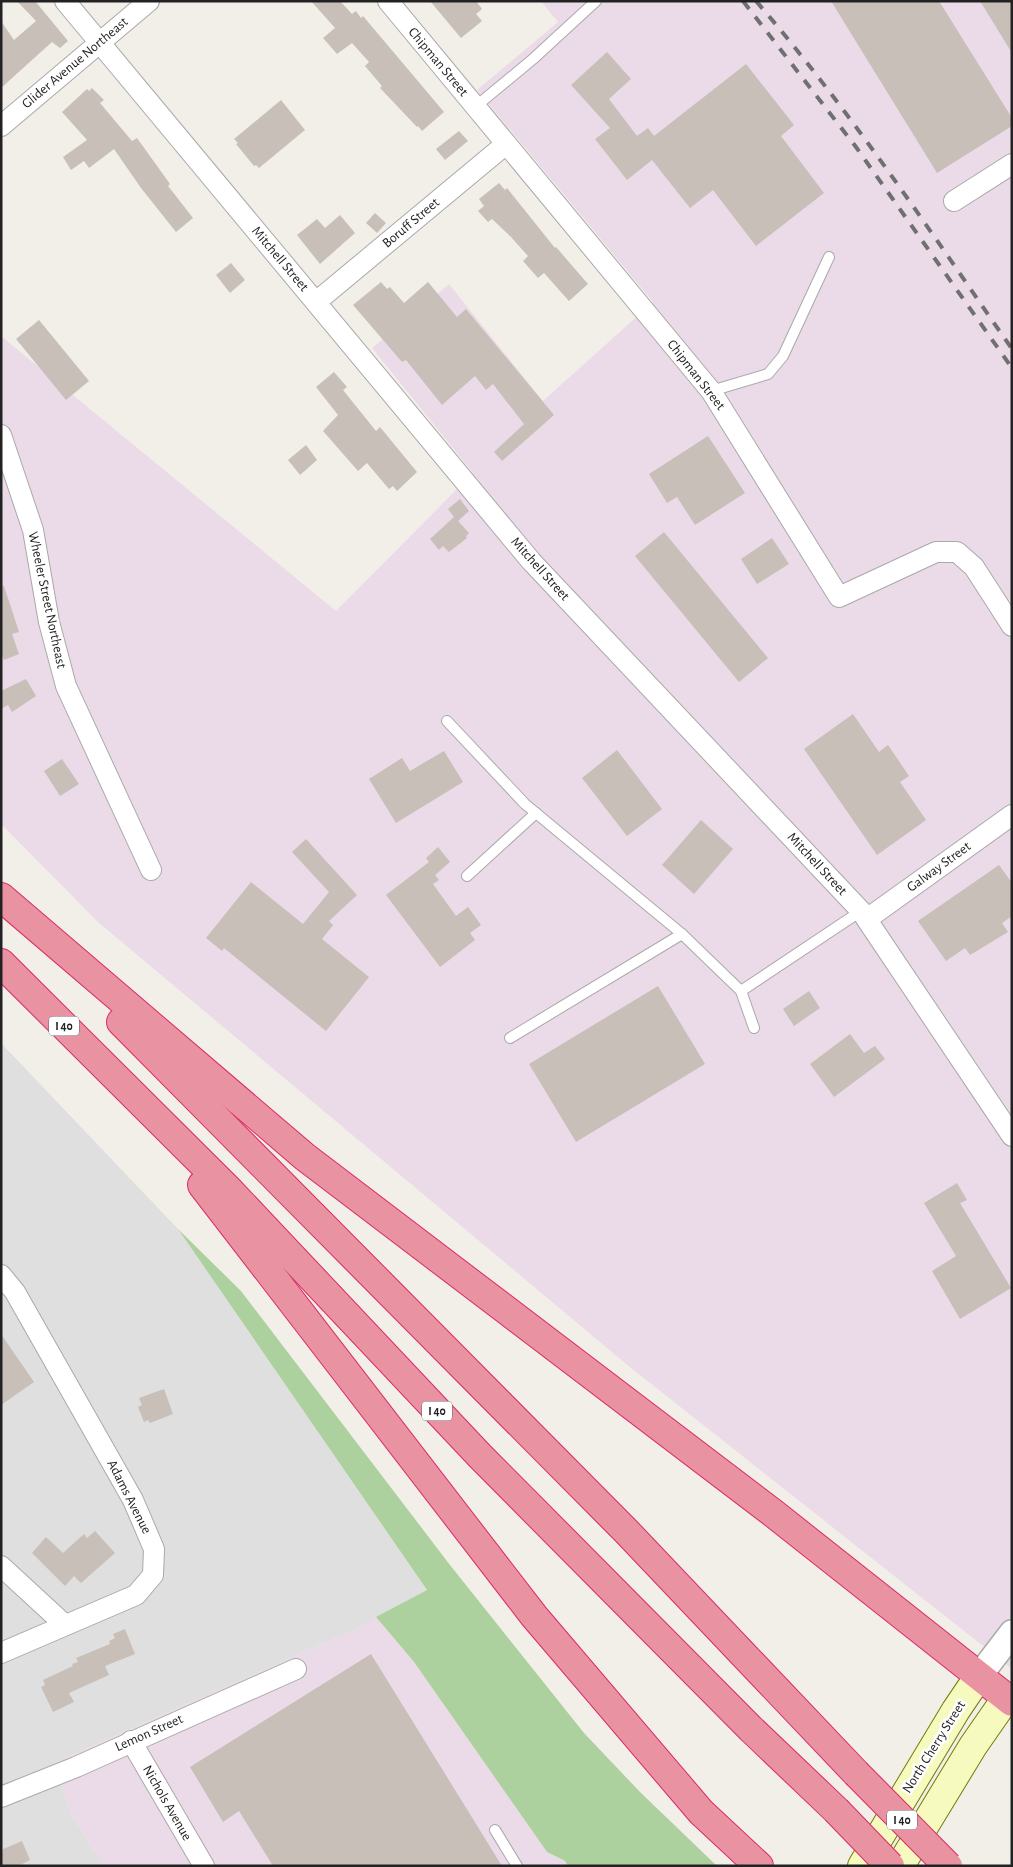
<svg xmlns="http://www.w3.org/2000/svg" width="1013" height="1867" font-family="'Alegreya Sans',sans-serif">
	<rect width="100%" height="100%" fill="#f2efe9"/>
	<polygon fill="#e0dfdf" points="1,1043 178,1229 427,1590 354,1630 54,1763 71,1814 104,1866 1,1866"/>
	<g fill="#ebdbe8">
		<polygon points="541,1 1012,1 1012,1669 631,1368 99,923 1,824 1,336 336,611 473,473 372,348 449,284 543,401 653,302 477,90 558,22"/>
		<polygon points="376,1617 414,1662 547,1852 565,1861 568,1866 104,1866 71,1814 54,1763 354,1630"/>
	</g>
	<polygon fill="#add19e" points="178,1229 241,1291 450,1565 584,1733 640,1792 717,1866 568,1866 565,1861 547,1852 414,1662 376,1617 427,1590"/>
	<g fill="#c7bfb8">
		<polygon points="17,1 35,1 68,41 60,48 52,42 1,88 1,21 14,40 36,21"/>
		<polygon points="311,1 340,1 352,14 356,11 361,18 363,16 444,112 422,131 418,126 417,127 380,88 382,86 365,66 369,62 352,43 337,54 323,38 335,28"/>
		<polygon points="430,1 476,1 482,9 476,14 482,21 461,38"/>
		<polygon points="831,1 939,1 1012,118 1012,126 937,173"/>
		<polygon points="980,1 1012,1 1012,53"/>
		<polygon points="607,52 631,79 609,99 637,136 648,128 654,136 746,64 794,125 781,136 824,193 756,246 713,190 690,208 652,160 627,180 595,139 610,128 571,85"/>
		<polygon points="92,88 104,100 100,103 132,141 137,138 170,184 168,186 172,191 193,218 176,232 141,188 114,149 89,168 84,161 71,170 63,157 87,140 62,112 87,89 89,91"/>
		<polygon points="281,100 305,130 259,168 256,165 254,166 236,144 238,143 234,139"/>
		<polygon points="459,131 468,141 445,160 436,149"/>
		<polygon points="499,183 505,190 507,188 555,248 556,247 588,284 569,301 544,273 538,278 523,261 528,256 511,237 492,219 488,222 478,211 484,206 479,199"/>
		<polygon points="375,213 386,223 377,233 366,223"/>
		<polygon points="340,215 355,233 320,264 297,235 317,219 325,228"/>
		<polygon points="231,263 245,280 230,293 216,275"/>
		<polygon points="381,282 387,289 390,287 404,303 428,282 457,317 466,309 554,415 502,461 494,452 524,424 493,384 486,390 475,376 442,405 406,360 402,362 353,305"/>
		<polygon points="39,320 89,381 66,400 16,339"/>
		<polygon points="334,372 347,387 343,390 376,431 380,427 417,472 397,491 393,486 389,489 367,463 358,471 323,431 338,415 316,387"/>
		<polygon points="708,436 745,493 695,525 677,497 667,503 649,474"/>
		<polygon points="306,445 317,460 300,475 288,460"/>
		<polygon points="460,499 469,511 458,521 469,533 466,536 467,538 449,552 443,546 439,550 430,539 454,517 448,509"/>
		<polygon points="664,532 768,658 739,682 635,556"/>
		<polygon points="772,538 789,564 757,584 741,559"/>
		<polygon points="1,586 4,586 19,632 12,634 19,654 4,660 1,652"/>
		<polygon points="26,679 36,696 12,712 8,705 1,709 1,691"/>
		<polygon points="853,714 879,752 888,745 909,776 900,782 926,820 877,855 804,749"/>
		<polygon points="617,750 662,809 627,836 582,778"/>
		<polygon points="444,751 463,782 396,823 369,779 402,758 410,771"/>
		<polygon points="62,759 79,784 60,796 44,771"/>
		<polygon points="701,820 733,849 694,894 662,865"/>
		<polygon points="306,839 357,895 329,921 333,925 322,939 369,977 326,1031 224,948 222,951 206,938 251,882 303,924 329,892 292,852"/>
		<polygon points="438,847 450,862 435,875 439,880 433,884 456,916 468,907 481,925 470,933 475,940 440,967 386,895 429,862 426,858"/>
		<polygon points="999,865 1012,883 1012,916 1002,923 1008,932 970,955 965,948 946,961 918,921"/>
		<polygon points="658,986 705,1064 576,1142 529,1064"/>
		<polygon points="809,991 820,1008 794,1026 783,1009"/>
		<polygon points="850,1034 864,1053 875,1046 885,1059 834,1097 810,1064"/>
		<polygon points="957,1183 967,1200 960,1203 1011,1288 960,1319 932,1271 956,1256 924,1203"/>
		<polygon points="1,1334 34,1382 1,1405"/>
		<polygon points="164,1389 173,1414 150,1423 148,1420 144,1422 138,1407 142,1405 139,1398"/>
		<polygon points="95,1531 115,1553 81,1583 74,1576 65,1586 32,1553 46,1537 63,1553 84,1534 87,1538"/>
		<polygon points="125,1629 135,1654 105,1666 109,1675 69,1693 74,1702 53,1712 41,1687 45,1685 43,1680 73,1666 72,1664 78,1662 76,1658 110,1644 109,1641 115,1638 113,1634"/>
		<polygon points="371,1654 502,1866 273,1866 239,1811 223,1822 190,1767"/>
		<polygon points="22,1841 30,1860 18,1866 1,1866 1,1850"/>
	</g>
	<g fill="none" stroke-linecap="round" stroke-linejoin="round">
		<g stroke="#a9a9a9" stroke-width="12">
			<g id="service">
				<polyline points="475,107 533,59 596,1"/>
				<polyline points="711,391 768,374 783,356 829,257"/>
				<polyline points="447,721 525,804 682,934 741,991 754,1028"/>
				<polyline points="467,876 536,813"/>
				<polyline points="741,991 861,911"/>
				<polyline points="510,1038 682,934"/>
				<polyline points="495,1830 517,1866"/>
			</g>
		</g>
		<g stroke="#a9a9a9" stroke-width="22">
			<g id="minor">
				<polyline points="65,1 531,561 861,911 1012,1136"/>
				<polyline points="388,1 711,391 839,597 936,552 957,552 974,567 1012,626"/>
				<polyline points="1,126 149,1"/>
				<polyline points="954,201 1012,164"/>
				<polyline points="316,302 506,144"/>
				<polyline points="1,435 33,530 49,622 66,686 151,870"/>
				<polyline points="867,919 1012,815"/>
				<polyline points="1,1275 15,1292 133,1500 154,1549 153,1575 136,1595 1,1653"/>
				<polyline points="1,1566 65,1625"/>
				<polyline points="131,1741 204,1866"/>
				<polyline points="1,1797 76,1767 296,1669"/>
			</g>
		</g>
		<g stroke="#a9a9a9" stroke-width="28">
			<polyline id="tertiary" points="979,1676 1012,1633"/>
		</g>
		<g stroke="#707d05" stroke-width="30">
			<g id="secondary">
				<polyline points="862,1866 956,1710 979,1676"/>
				<polyline points="900,1866 973,1746 1007,1697"/>
			</g>
		</g>
		<g stroke="#dc2a67" stroke-width="30">
			<g id="motorway">
				<polyline points="1,897 305,1157 773,1513 1012,1702"/>
				<polyline points="1,963 231,1192 480,1456 751,1729 836,1810"/>
				<polyline points="121,1022 626,1531 856,1773"/>
				<polyline points="202,1185 534,1616 701,1812 759,1866"/>
			</g>
		</g>
		<use href="#service" stroke="#fff" stroke-width="10"/>
		<use href="#minor" stroke="#fff" stroke-width="20"/>
		<use href="#tertiary" stroke="#fff" stroke-width="25"/>
		<use href="#secondary" stroke="#f7fabf" stroke-width="28"/>
		<use href="#motorway" stroke="#e892a2" stroke-width="28"/>
		<g stroke="#707070" stroke-width="4" stroke-dasharray="10 10" stroke-linecap="butt">
			<polyline points="743,1 856,147 1012,368"/>
			<path d="M756 1C850 110 930 231 1012 349"/>
		</g>
		<g stroke="#dc2a67" stroke-width="30" stroke-linecap="butt">
			<g id="motorway-bridge">
				<polyline points="856,1773 948,1866"/>
				<polyline points="836,1810 890,1866"/>
			</g>
		</g>
		<use href="#motorway-bridge" stroke="#e892a2" stroke-width="28"/>
	</g>
	<g text-anchor="middle" dominant-baseline="central" stroke-width="5" stroke-linejoin="round" paint-order="stroke">
		<g fill="#fff" stroke="#646464" stroke-width="1">
			<rect x="49" y="1016.5" width="30" height="19" rx="4"/>
			<rect x="422" y="1401.5" width="30" height="19" rx="4"/>
			<rect x="887" y="1810.5" width="30" height="19" rx="4"/>
		</g>
		<g font-size="12" font-weight="bold" fill="#222">
			<text x="64" y="1026">I 40</text>
			<text x="437" y="1411">I 40</text>
			<text x="902" y="1820">I 40</text>
		</g>
		<g font-size="14" fill="#222" stroke="#fff">
			<text transform="translate(438 62) rotate(50)">Chipman Street</text>
			<text transform="translate(75 63) rotate(-40)">Glider Avenue Northeast</text>
			<text transform="translate(411 223) rotate(-40)">Boruff Street</text>
			<text transform="translate(280 259) rotate(50)">Mitchell Street</text>
			<text transform="translate(696 375) rotate(52)">Chipman Street</text>
			<text transform="translate(540 569) rotate(48)">Mitchell Street</text>
			<text transform="translate(47 600) rotate(78)">Wheeler Street Northeast</text>
			<text transform="translate(817 864) rotate(47)">Mitchell Street</text>
			<text transform="translate(939 867) rotate(-36)">Galway Street</text>
			<text transform="translate(129 1497) rotate(63)">Adams Avenue</text>
			<text transform="translate(149 1733) rotate(-24)">Lemon Street</text>
			<text transform="translate(934 1747) rotate(-58)">North Cherry Street</text>
			<text transform="translate(167 1803) rotate(60)">Nichols Avenue</text>
		</g>
	</g>
	<rect width="1013" height="1867" fill="none" stroke="#222222" stroke-width="5"/>
</svg>
